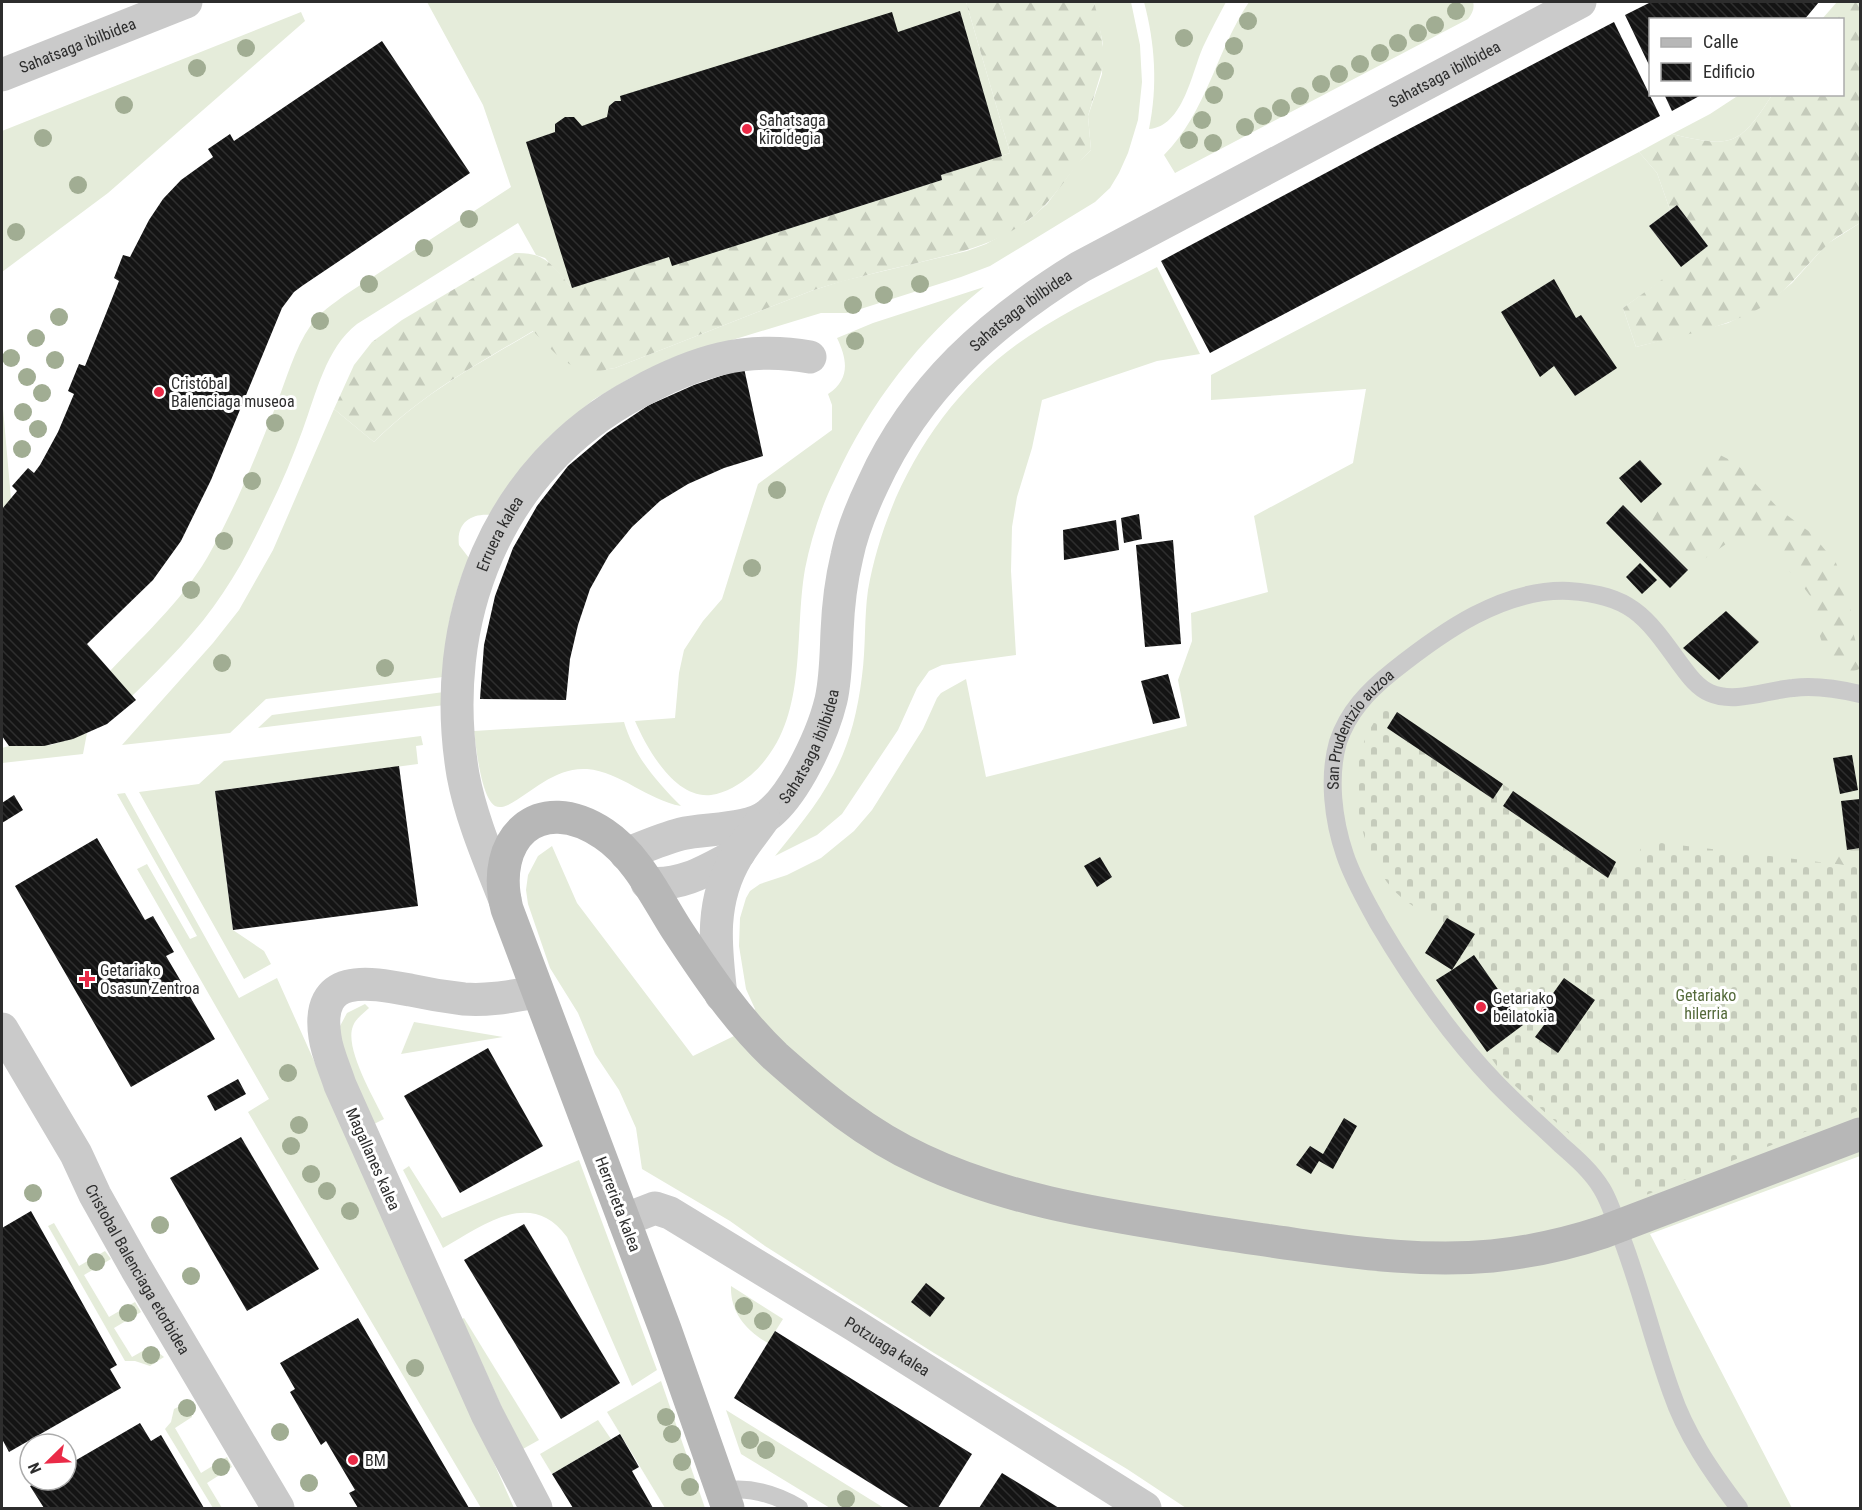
<svg xmlns="http://www.w3.org/2000/svg" width="1862" height="1510" font-family="'Roboto Condensed',sans-serif">
	<defs>
		<pattern id="forest-firs" width="22" height="20" patternUnits="userSpaceOnUse" patternTransform="scale(1.5)"><rect width="22" height="20" fill="#e5ecda"/><path d="M5 1l3.5 6h-7zM16 11l3.5 6h-7z" fill="#c5cbbb"/></pattern>
		<pattern id="cemetery-stones" width="16" height="16" patternUnits="userSpaceOnUse" patternTransform="scale(1.5)"><rect width="16" height="16" fill="#e5ecda"/><path d="M2 7V4a2 2 0 0 1 4 0v3zM10 15v-3a2 2 0 0 1 4 0v3z" fill="#c5cbbb"/></pattern>
		<pattern id="building-back-hatch" width="6" height="6" patternUnits="userSpaceOnUse" patternTransform="scale(1.5)"><rect width="6" height="6" fill="#141414"/><path d="M-1 5l2 2M0 0l6 6M5-1l2 2" fill="none" stroke="#2e2e2e"/></pattern>
	</defs>
	<rect width="100%" height="100%" fill="#fff"/>
	<g fill="#e5ecda">
		<path d="M427 2H966L1010 153 941 175 942 180 672 265 669 257 572 288 545 258 536 255 518 223 357 324C326 348 316 394 303 429 293 456 282 483 269 509 255 538 241 567 223 593 198 631 165 664 132 696L110 671C147 632 187 596 212 549 237 504 256 456 275 408 286 381 294 349 311 325 320 312 333 304 345 295L511 187 483 105Z"/>
		<path d="M1094 2H1131L1140 45 1141 64 1142 82 1138 120 1128 153 1119 173 1110 188 1095 202 990 266 961 277 848 313H821L670 359 632 377 593 400 549 437 535 452 491 515C471 513 456 523 459 545L469 558C452 596 445 636 443 677L266 699 230 733 122 745 213 643 239 610 273 550 334 409 374 442C422 394 476 365 534 331L563 359 602 370 615 368 811 291 842 281 967 251 986 244 1029 220 1047 204 1077 164 1091 150 1088 116 1102 74 1103 44Z"/>
		<path d="M1144 2H1226C1218 17 1210 32 1203 47 1192 72 1183 127 1149 129 1158 86 1155 43 1144 2Z"/>
		<path d="M1249 2H1473C1475 8 1472 14 1468 19L1175 173 1164 155C1207 112 1216 51 1249 2Z"/>
		<polygon points="301,12 305,21 108,193 2,272 2,131"/>
		<path d="M1739 95H1772C1739 147 1731 148 1672 134L1710 114Z"/>
		<polygon points="1639,152 1657,173 1670,210 1649,226 1681,267 1623,308 1636,347 1728,323 1770,301 1792,283 1827,244 1860,223 1860,1156 1650,1234 1792,1508 1186,1508 1127,1469 934,1353 765,1246 730,1221 642,1169 636,1128 619,1090 595,1054 578,1013 550,968 528,904 526,890 528,875 538,856 552,846 577,903 693,1056 734,1036 755,1009 746,989 739,946 740,918 746,898 750,891 760,884 787,875 821,858 854,831 872,810 923,729 937,698 941,693 966,679 986,777 1187,726 1178,680 1192,641 1191,613 1268,592 1254,516 1353,463 1366,389 1211,400 1211,375"/>
		<path d="M1157 267 1200 354 1157 361 1042 400 1032 448 1017 497 1012 527 1011 571 1016 655 942 665 929 671 917 688 898 730 842 814 817 835 775 856C826 794 852 758 862 676 866 647 864 618 868 590 886 489 943 393 1029 336 1069 309 1114 289 1157 267Z"/>
		<path d="M984 287C919 339 870 403 835 479 821 507 811 539 805 569 793 638 810 723 751 775 740 784 726 793 711 795 675 799 647 749 635 721L675 718 679 673 684 650 703 621 722 599 758 484 832 430V405L828 394C851 379 847 359 837 338L873 323Z"/>
		<polygon points="2,397 11,499 2,509"/>
		<polygon points="444,692 445,705 258,728 272,715"/>
		<path d="M624 722C634 756 656 781 681 806 647 800 621 772 587 769 555 767 534 791 508 805 504 807 499 808 495 806 481 797 476 747 474 731Z"/>
		<polygon points="87,733 83,754 2,763 2,748 9,746 51,745"/>
		<polygon points="421,736 423,745 416,746 418,764 215,791 233,930 264,951 271,964 244,979 139,792 199,784 224,761"/>
		<polygon points="125,793 239,998 277,978 514,1508 481,1508 248,1112 269,1099 137,869 147,864 190,939 197,936 117,794"/>
		<path d="M365 1004 369 1008C363 1014 356 1018 353 1026 344 1048 374 1098 384 1119L374 1124 345 1061 339 1028 347 1013Z"/>
		<polygon points="414,1022 503,1037 401,1054"/>
		<path d="M579 1160 657 1370 632 1386 567 1237C531 1187 482 1226 443 1248L403 1170 409 1166 442 1218Z"/>
		<polygon points="54,1223 79,1266 105,1251 111,1259 84,1275 109,1317 135,1302 141,1312 114,1328 132,1357 148,1348 155,1350 164,1357 150,1366 135,1361 125,1361 48,1226"/>
		<path d="M731 1286 783 1319 768 1343C746 1331 730 1312 731 1286Z"/>
		<polygon points="464,1318 539,1440 521,1450 462,1319"/>
		<polygon points="661,1381 705,1508 665,1508 607,1412"/>
		<polygon points="190,1401 192,1417 175,1428 201,1473 227,1457 232,1467 207,1483 222,1508 213,1508 165,1429 171,1422 174,1409"/>
		<polygon points="726,1410 884,1508 830,1508 741,1454"/>
		<polygon points="598,1420 611,1439 552,1474 540,1454"/>
	</g>
	<g fill="url(#forest-firs)">
		<path d="M966 2H1094L1099 21 1105 60 1088 116 1091 150C1068 172 1054 202 1027 221 993 246 953 254 913 264 878 272 844 280 811 291L615 368C607 369 599 372 591 372 569 371 547 345 533 331 476 365 422 394 374 442L334 409 354 365 372 342 402 320 515 253C547 252 553 267 572 288L669 257 673 265 942 180 941 175 1010 153Z"/>
		<path d="M1837 2H1860V223C1849 230 1836 236 1826 246 1807 264 1792 285 1771 301 1735 327 1678 336 1636 347L1623 308 1708 246 1677 205 1670 210 1657 173 1639 152 1672 134C1731 148 1739 147 1772 95L1842 94V20L1822 19Z"/>
		<path d="M1718 454 1736 463 1780 510 1811 533 1836 563 1850 596 1852 629 1860 656 1859 669C1835 682 1821 646 1818 627 1816 619 1818 608 1813 600 1797 576 1774 556 1752 537L1729 542 1688 570 1647 529C1664 500 1681 460 1718 454Z"/>
		<polygon points="1835,847 1847,850 1860,848 1860,867 1835,864"/>
	</g>
	<path fill="url(#cemetery-stones)" d="M1386 704 1629 871 1645 841 1860 867V1110L1641 1197 1504 1076 1436 980 1451 969 1425 953 1443 924C1425 913 1404 903 1391 887 1362 853 1350 796 1361 752 1365 734 1376 719 1386 704Z"/>
	<g fill="url(#building-back-hatch)">
		<polygon points="1651,2 1819,2 1804,20 1650,20 1650,67 1625,15"/>
		<polygon points="960,11 1002,156 941,175 942,180 672,266 669,257 572,288 526,142 555,132 555,124 565,117 574,117 582,126 607,117 609,106 615,101 621,101 620,96 892,12 898,32"/>
		<polygon points="1614,22 1660,116 1210,353 1161,261 1380,144"/>
		<polygon points="382,41 470,173 302,286 294,292 282,308 211,480 181,541 153,580 87,644 136,700 107,724 73,739 44,746 9,746 2,736 2,509 17,491 12,486 28,468 34,473 40,465 58,432 74,394 68,391 79,364 85,366 119,281 114,278 123,255 130,257 149,220 163,199 181,180 213,157 208,149 230,134 234,141"/>
		<polygon points="1664,94 1703,94 1672,111"/>
		<polygon points="1677,205 1708,246 1681,267 1649,226"/>
		<polygon points="1554,279 1576,318 1581,315 1617,368 1575,396 1554,366 1540,377 1501,312"/>
		<polygon points="744,368 763,456 724,468 688,484 660,501 632,527 609,555 590,589 578,625 570,659 566,700 480,699 484,645 495,596 513,548 537,506 568,466 607,433 649,405 694,385"/>
		<polygon points="1640,460 1662,484 1641,503 1619,478"/>
		<polygon points="1623,505 1688,570 1670,588 1606,523"/>
		<polygon points="1139,514 1142,539 1124,543 1121,518"/>
		<polygon points="1116,520 1119,550 1064,560 1063,530"/>
		<polygon points="1173,540 1181,644 1145,647 1136,545"/>
		<polygon points="1640,563 1657,580 1642,594 1626,577"/>
		<polygon points="1726,611 1759,642 1719,680 1683,648"/>
		<polygon points="1168,674 1180,718 1153,724 1141,681"/>
		<polygon points="1397,712 1503,784 1493,799 1387,728"/>
		<polygon points="1852,755 1858,790 1840,794 1833,758"/>
		<polygon points="399,766 418,906 233,930 215,791"/>
		<polygon points="1513,791 1616,862 1608,878 1503,806"/>
		<polygon points="14,795 23,810 2,823 2,803"/>
		<polygon points="1860,799 1860,848 1847,850 1841,801"/>
		<polygon points="97,838 145,920 153,916 174,952 166,956 215,1039 131,1087 15,886"/>
		<polygon points="1100,857 1112,877 1097,887 1084,866"/>
		<polygon points="1447,918 1475,934 1452,970 1474,955 1523,1025 1487,1052 1436,980 1452,970 1425,953"/>
		<polygon points="1564,978 1595,1000 1558,1053 1535,1037 1550,1017 1541,1010"/>
		<polygon points="488,1048 543,1146 460,1193 404,1096"/>
		<polygon points="238,1079 246,1094 215,1111 207,1096"/>
		<polygon points="1344,1118 1357,1126 1333,1169 1319,1161 1311,1174 1296,1165 1310,1146 1323,1154"/>
		<polygon points="241,1137 319,1269 247,1311 170,1178"/>
		<polygon points="31,1211 117,1365 110,1369 121,1388 9,1452 2,1439 2,1228"/>
		<polygon points="524,1224 620,1383 561,1419 464,1260"/>
		<polygon points="926,1283 945,1298 930,1317 911,1302"/>
		<polygon points="358,1318 469,1508 358,1508 349,1493 355,1490 326,1441 321,1445 290,1392 295,1389 280,1363"/>
		<polygon points="775,1331 972,1454 938,1508 910,1508 734,1398"/>
		<polygon points="140,1423 151,1441 161,1435 204,1508 44,1508 30,1486 42,1480 66,1480 66,1466"/>
		<polygon points="620,1434 639,1467 632,1471 653,1508 573,1508 552,1474"/>
		<polygon points="1002,1473 1059,1508 979,1508"/>
	</g>
	<g fill="none" stroke-linecap="round" stroke-linejoin="round">
		<g stroke="#cacaca" stroke-width="18">
			<path d="M722 1491C750 1486 775 1494 799 1508"/>
			<path id="s1" d="M1739 1508C1711 1471 1686 1435 1671 1391 1653 1341 1641 1289 1622 1239 1616 1222 1611 1204 1602 1189 1592 1172 1576 1158 1561 1145 1539 1124 1516 1104 1495 1082 1450 1035 1411 979 1378 923 1366 901 1353 879 1345 855 1333 820 1328 777 1338 742 1348 712 1368 691 1393 671 1442 632 1503 588 1569 591 1630 595 1645 615 1678 661 1687 673 1696 687 1710 693 1735 704 1767 690 1793 688 1815 685 1839 689 1860 694"/>
		</g>
		<g stroke="#cacaca" stroke-width="33">
			<path id="s2" d="M2 75 186 2"/>
			<path id="s3" d="M626 854C644 847 662 839 681 834 706 828 749 831 769 814 783 803 793 787 802 771 814 749 825 725 831 700 836 678 836 655 837 632 838 607 841 581 847 556 852 531 862 507 873 484 917 387 991 322 1080 267L1580 2"/>
			<path d="M647 883C682 887 709 869 739 853"/>
			<path id="s4" d="M505 900C489 859 471 818 463 775 437 621 496 468 637 393 694 362 745 345 810 357"/>
			<path d="M721 995C715 945 710 901 737 856 745 843 755 831 764 818"/>
			<path id="s5" d="M2 1029 76 1154 95 1195 136 1268 278 1508"/>
			<path id="s6" d="M624 1220 655 1208 670 1213 854 1325 1145 1508"/>
			<path d="M536 1508 487 1414 340 1085C335 1069 327 1053 325 1037 315 972 368 982 410 990 428 994 446 997 464 999 489 1001 513 996 537 992"/>
		</g>
		<path stroke="#b7b7b7" stroke-width="33" d="M728 1508 665 1329 507 909C489 839 538 790 604 834 637 856 656 897 677 930 706 974 736 1019 775 1056 820 1096 867 1135 922 1160 1002 1198 1093 1213 1180 1227 1220 1234 1259 1239 1299 1245 1363 1254 1428 1262 1492 1256 1530 1252 1567 1244 1603 1232L1860 1134"/>
	</g>
	<g fill="#a1ad93">
		<circle cx="1456" cy="11" r="9"/>
		<circle cx="1248" cy="21" r="9"/>
		<circle cx="1435" cy="25" r="9"/>
		<circle cx="1418" cy="33" r="9"/>
		<circle cx="1184" cy="38" r="9"/>
		<circle cx="1398" cy="43" r="9"/>
		<circle cx="1234" cy="46" r="9"/>
		<circle cx="246" cy="48" r="9"/>
		<circle cx="1380" cy="53" r="9"/>
		<circle cx="1360" cy="64" r="9"/>
		<circle cx="197" cy="68" r="9"/>
		<circle cx="1225" cy="71" r="9"/>
		<circle cx="1339" cy="74" r="9"/>
		<circle cx="1321" cy="84" r="9"/>
		<circle cx="1214" cy="95" r="9"/>
		<circle cx="1300" cy="96" r="9"/>
		<circle cx="124" cy="105" r="9"/>
		<circle cx="1281" cy="108" r="9"/>
		<circle cx="1263" cy="116" r="9"/>
		<circle cx="1202" cy="120" r="9"/>
		<circle cx="1245" cy="127" r="9"/>
		<circle cx="43" cy="138" r="9"/>
		<circle cx="1189" cy="140" r="9"/>
		<circle cx="1213" cy="143" r="9"/>
		<circle cx="78" cy="185" r="9"/>
		<circle cx="469" cy="219" r="9"/>
		<circle cx="16" cy="232" r="9"/>
		<circle cx="424" cy="248" r="9"/>
		<circle cx="369" cy="284" r="9"/>
		<circle cx="920" cy="284" r="9"/>
		<circle cx="884" cy="295" r="9"/>
		<circle cx="853" cy="305" r="9"/>
		<circle cx="59" cy="317" r="9"/>
		<circle cx="320" cy="321" r="9"/>
		<circle cx="36" cy="338" r="9"/>
		<circle cx="855" cy="341" r="9"/>
		<circle cx="11" cy="358" r="9"/>
		<circle cx="55" cy="360" r="9"/>
		<circle cx="27" cy="377" r="9"/>
		<circle cx="42" cy="393" r="9"/>
		<circle cx="23" cy="412" r="9"/>
		<circle cx="275" cy="423" r="9"/>
		<circle cx="38" cy="429" r="9"/>
		<circle cx="22" cy="449" r="9"/>
		<circle cx="252" cy="481" r="9"/>
		<circle cx="777" cy="490" r="9"/>
		<circle cx="224" cy="541" r="9"/>
		<circle cx="752" cy="568" r="9"/>
		<circle cx="191" cy="590" r="9"/>
		<circle cx="222" cy="663" r="9"/>
		<circle cx="385" cy="668" r="9"/>
		<circle cx="288" cy="1073" r="9"/>
		<circle cx="299" cy="1125" r="9"/>
		<circle cx="291" cy="1146" r="9"/>
		<circle cx="311" cy="1174" r="9"/>
		<circle cx="327" cy="1191" r="9"/>
		<circle cx="33" cy="1193" r="9"/>
		<circle cx="350" cy="1211" r="9"/>
		<circle cx="160" cy="1225" r="9"/>
		<circle cx="96" cy="1262" r="9"/>
		<circle cx="191" cy="1276" r="9"/>
		<circle cx="744" cy="1306" r="9"/>
		<circle cx="128" cy="1313" r="9"/>
		<circle cx="763" cy="1321" r="9"/>
		<circle cx="151" cy="1355" r="9"/>
		<circle cx="415" cy="1368" r="9"/>
		<circle cx="187" cy="1408" r="9"/>
		<circle cx="666" cy="1417" r="9"/>
		<circle cx="280" cy="1432" r="9"/>
		<circle cx="672" cy="1434" r="9"/>
		<circle cx="750" cy="1440" r="9"/>
		<circle cx="766" cy="1450" r="9"/>
		<circle cx="682" cy="1462" r="9"/>
		<circle cx="221" cy="1467" r="9"/>
		<circle cx="309" cy="1483" r="9"/>
		<circle cx="690" cy="1487" r="9"/>
		<circle cx="846" cy="1499" r="9"/>
	</g>
	<g fill="#ea2a47" stroke="#fff" stroke-width="2">
		<circle cx="747" cy="129" r="6"/>
		<circle cx="159" cy="392" r="6"/>
		<path d="M84 970h6v6h6v6h-6v6h-6v-6h-6v-6h6z"/>
		<circle cx="1481" cy="1007" r="6"/>
		<circle cx="353" cy="1460" r="6"/>
	</g>
	<g text-anchor="middle" dominant-baseline="central" stroke-width="6" stroke-linejoin="round" paint-order="stroke">
		<g font-size="16" fill="#2d2d2d" stroke="#fff">
			<text stroke="none"><textPath href="#s2" startOffset="81">Sahatsaga ibilbidea</textPath></text>
			<text stroke="none"><textPath href="#s3" startOffset="1220">Sahatsaga ibilbidea</textPath></text>
			<text stroke="none"><textPath href="#s3" startOffset="734">Sahatsaga ibilbidea</textPath></text>
			<text stroke="none"><textPath href="#s4" startOffset="381">Erruera kalea</textPath></text>
			<text stroke="none"><textPath href="#s1" startOffset="910">San Prudentzio auzoa</textPath></text>
			<text stroke="none"><textPath href="#s3" startOffset="230">Sahatsaga ibilbidea</textPath></text>
			<text transform="translate(373 1159) rotate(66)">Magallanes kalea</text>
			<text transform="translate(618 1204) rotate(69)">Herrerieta kalea</text>
			<text stroke="none"><textPath href="#s5" startOffset="276">Cristobal Balenciaga etorbidea</textPath></text>
			<text stroke="none"><textPath href="#s6" startOffset="304">Potzuaga kalea</textPath></text>
		</g>
		<g font-size="16" fill="#2d2d2d" stroke="#fff" text-anchor="start">
			<text x="759" y="120">Sahatsaga<tspan x="759" dy="18">kiroldegia</tspan></text>
			<text x="171" y="383">Cristóbal<tspan x="171" dy="18">Balenciaga museoa</tspan></text>
			<text x="100" y="970">Getariako<tspan x="100" dy="18">Osasun Zentroa</tspan></text>
			<text x="1493" y="998">Getariako<tspan x="1493" dy="18">beilatokia</tspan></text>
			<text x="365" y="1460">BM</text>
		</g>
		<g font-size="16" fill="#546a3a" stroke="#fff">
			<text x="1706" y="995">Getariako<tspan x="1706" dy="18">hilerria</tspan></text>
		</g>
	</g>
	<rect width="1862" height="1510" fill="none" stroke="#2d2d2d" stroke-width="6"/>
	<rect x="1649" y="18" width="195" height="78" fill="#ffffff" stroke="#ababab" stroke-width="1.5"/>
	<rect x="1661" y="38" width="30" height="9" fill="#b7b7b7" stroke="#ababab" stroke-width="1.5"/>
	<text x="1703" y="48" font-size="18" fill="#2d2d2d">Calle</text>
	<rect x="1661" y="63" width="30" height="18" fill="url(#building-back-hatch)" stroke="#ababab" stroke-width="1.5"/>
	<text x="1703" y="78" font-size="18" fill="#2d2d2d">Edificio</text>
	<g transform="translate(48 1462) rotate(246)"><circle r="28" fill="#ffffff" stroke="#ababab" stroke-width="1.5"/>
	<path d="M0-4.5L10 22L0 15L-10 22Z" fill="#ea2a47"/>
	<text y="-9" font-size="16" font-weight="bold" text-anchor="middle" fill="#2d2d2d">N</text>
	</g>
</svg>
